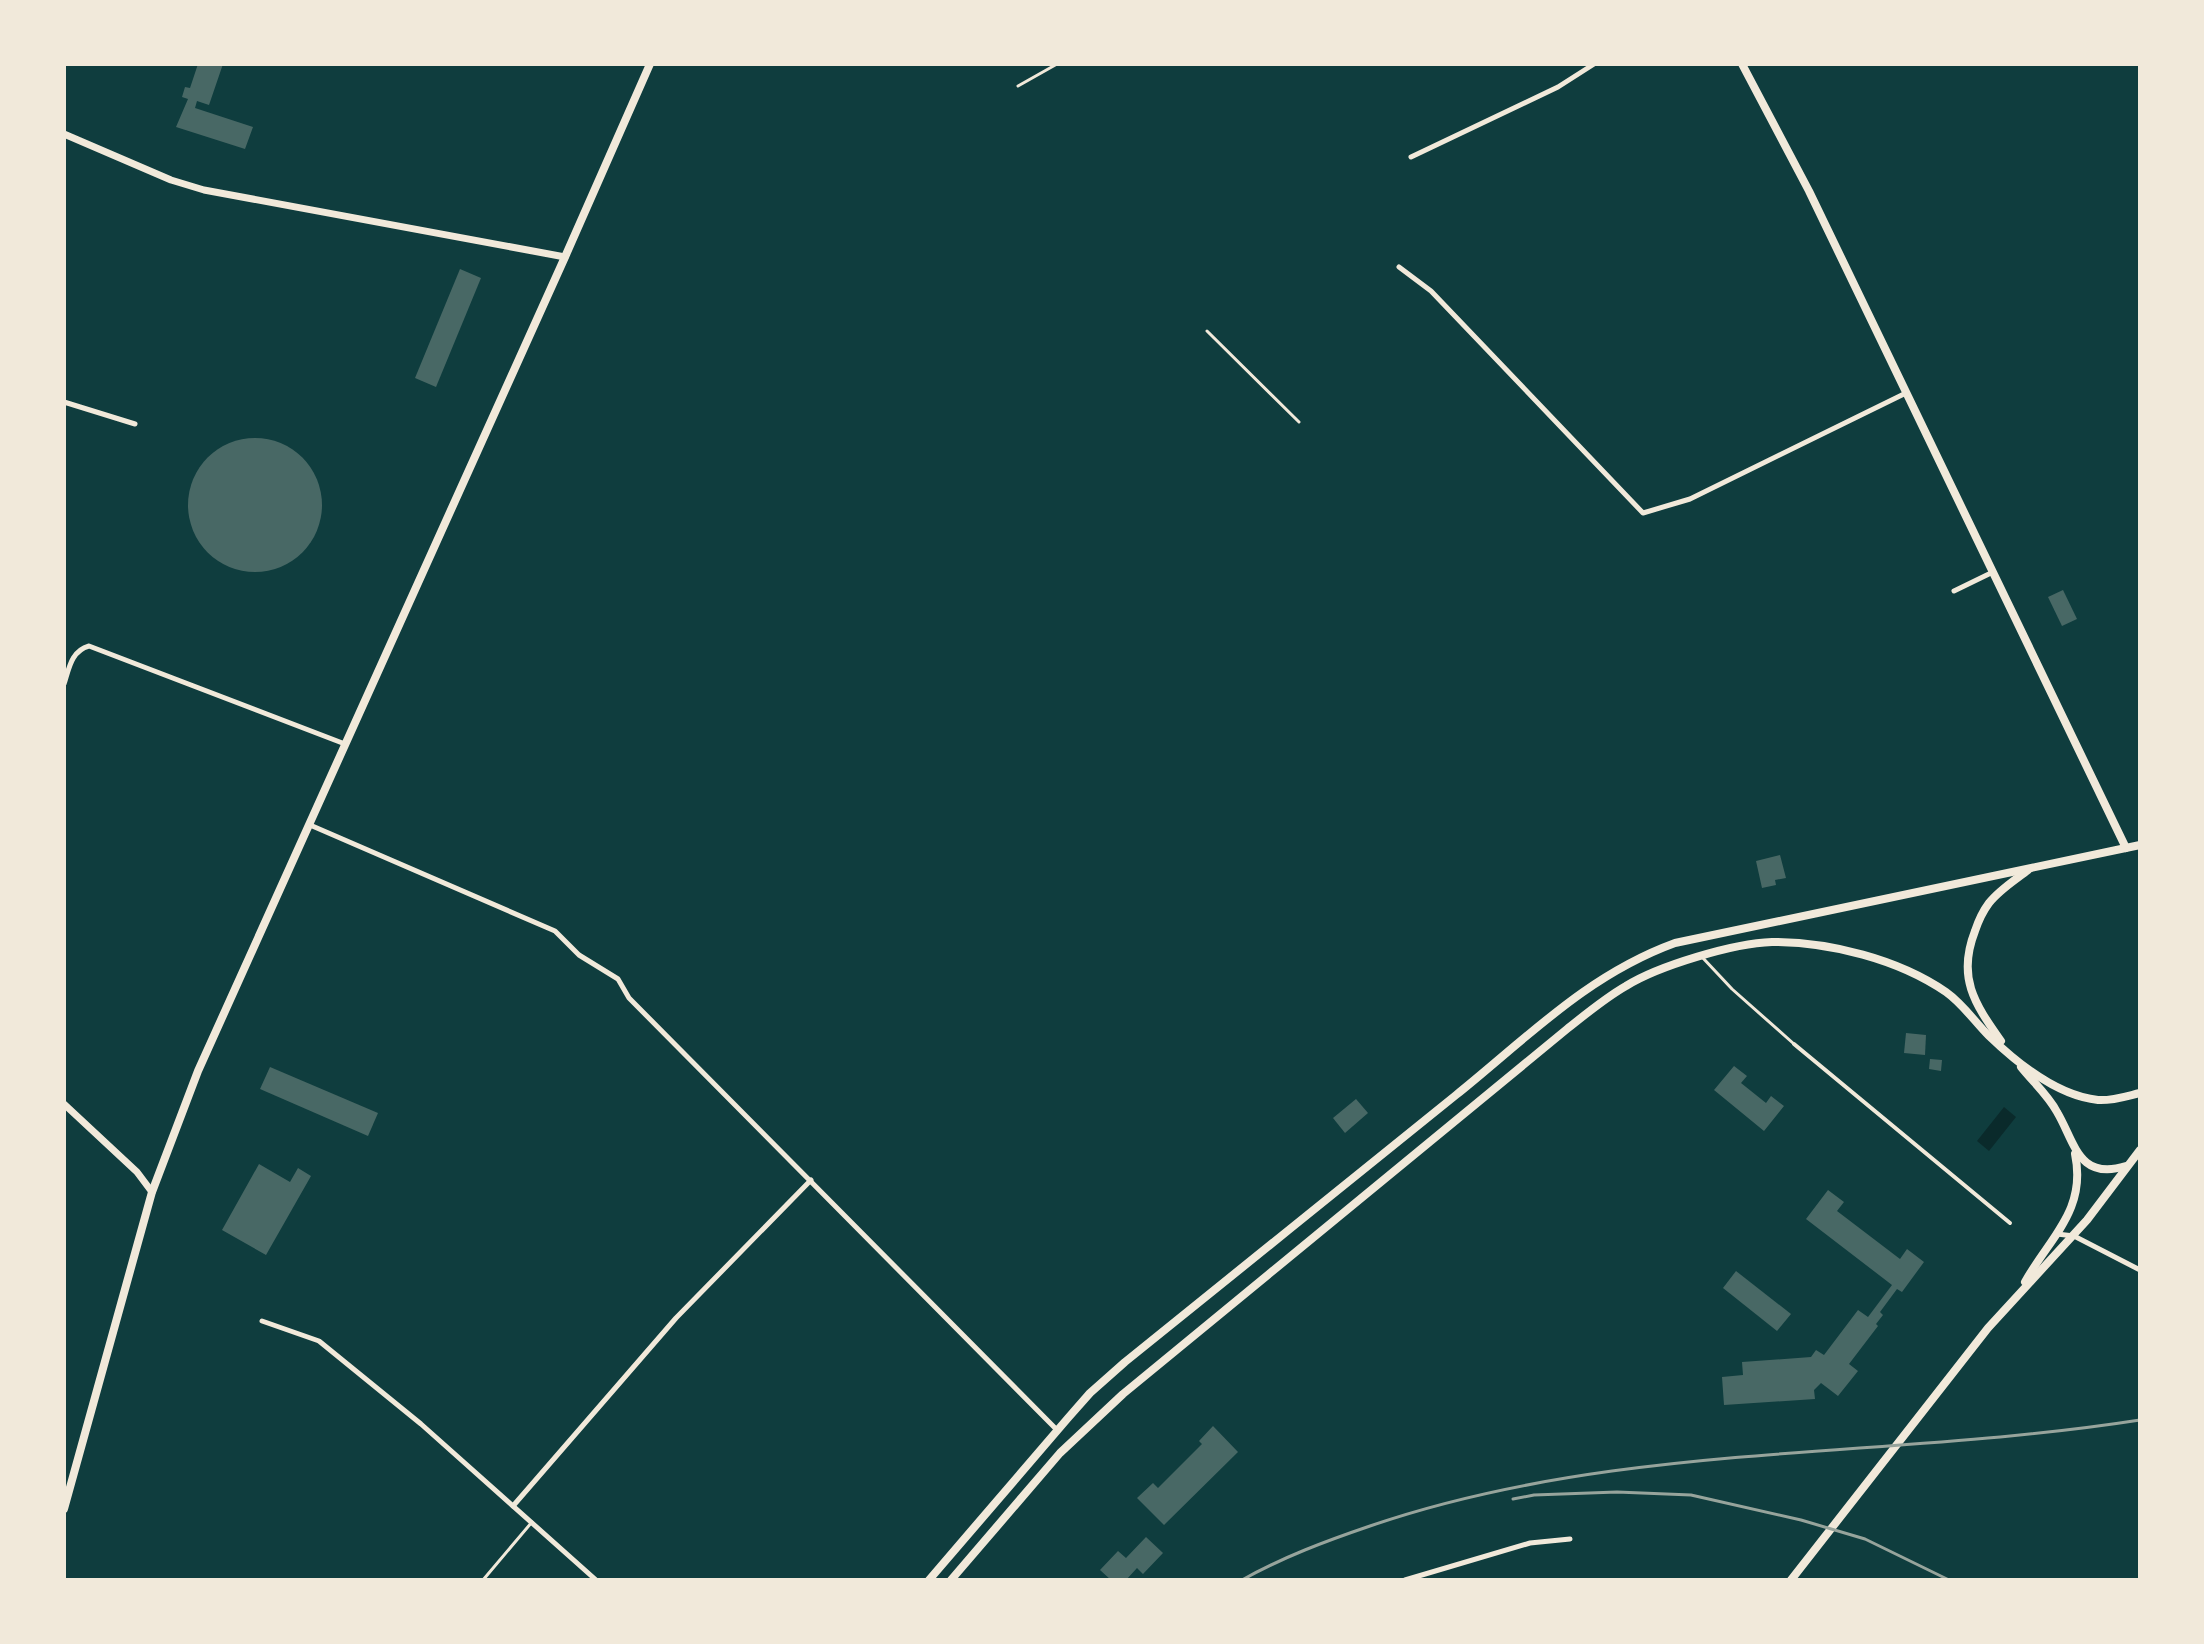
<svg xmlns="http://www.w3.org/2000/svg" width="2204" height="1644" font-family="'Sofia Sans Condensed',sans-serif">
	<rect width="100%" height="100%" fill="#0f3d3e"/>
	<polygon fill="#0a2a2b" points="2004,1107 2016,1117 1989,1151 1977,1141"/>
	<g fill="#486865">
		<polygon points="198,64 223,64 209,105 197,101 195,108 253,127 245,149 176,127 188,99 182,97 185,87 190,88"/>
		<polygon points="460,269 481,278 436,387 415,378"/>
		<circle cx="255" cy="505" r="67"/>
		<polygon points="2063,590 2077,619 2062,626 2048,597"/>
		<polygon points="1780,855 1786,878 1775,880 1776,885 1762,888 1756,861"/>
		<polygon points="1906,1033 1926,1035 1925,1055 1904,1053"/>
		<polygon points="1930,1059 1942,1060 1941,1071 1929,1069"/>
		<polygon points="1734,1066 1747,1076 1741,1083 1766,1103 1771,1096 1784,1106 1764,1131 1714,1090"/>
		<polygon points="270,1067 378,1113 368,1136 260,1089"/>
		<polygon points="1356,1099 1368,1113 1345,1133 1333,1118"/>
		<polygon points="259,1164 290,1182 298,1168 311,1176 266,1255 222,1230"/>
		<polygon points="1828,1190 1844,1202 1837,1211 1900,1259 1907,1249 1924,1262 1902,1292 1897,1289 1880,1312 1883,1315 1876,1324 1878,1326 1849,1364 1858,1371 1838,1396 1821,1383 1814,1390 1815,1399 1724,1405 1722,1377 1743,1375 1742,1362 1811,1357 1816,1350 1824,1355 1858,1310 1868,1317 1892,1285 1806,1219"/>
		<polygon points="1736,1271 1791,1314 1777,1331 1723,1288"/>
		<polygon points="1213,1426 1238,1452 1164,1525 1137,1498 1153,1483 1158,1488 1202,1444 1199,1441"/>
		<polygon points="1146,1537 1163,1553 1143,1574 1137,1568 1126,1580 1111,1580 1100,1570 1118,1551 1126,1558"/>
	</g>
	<g fill="none" stroke-linecap="round" stroke-linejoin="round">
		<g stroke="#f1e9da" stroke-width="3">
			<polyline points="1018,86 1057,64"/>
			<polyline points="1207,331 1299,422"/>
			<polyline points="1702,957 1732,989 1794,1044"/>
			<polyline points="483,1580 532,1522"/>
		</g>
		<polyline stroke="#f1e9da" stroke-width="4" points="1794,1044 2010,1223"/>
		<g stroke="#f1e9da" stroke-width="5">
			<polyline points="1411,157 1558,87 1594,64"/>
			<polyline points="1399,267 1431,291 1643,513 1690,499 1906,393"/>
			<polyline points="64,402 135,424"/>
			<polyline points="1954,591 1993,572"/>
			<path d="M64 684C69 669 71 651 89 646L345 744"/>
			<polyline points="310,825 555,931 579,955 618,979 629,998 1057,1430"/>
			<polyline points="2057,1234 2074,1236 2140,1270"/>
			<polyline points="262,1321 319,1341 421,1424 596,1580"/>
			<polyline points="513,1506 676,1318 811,1180"/>
			<polyline points="1405,1580 1530,1543 1570,1539"/>
		</g>
		<polyline stroke="#f1e9da" stroke-width="7" points="64,1104 137,1172 152,1192"/>
		<polyline stroke="#f1e9da" stroke-width="7" points="64,134 171,180 204,190 565,257"/>
		<g stroke="#f1e9da" stroke-width="8">
			<polyline points="1742,64 1809,191 2126,848"/>
			<path d="M2001 1041C1974 1003 1957 977 1975 931 1978 922 1983 911 1989 903 1999 890 2015 880 2028 870"/>
			<path d="M2021 1067C2033 1082 2048 1095 2057 1112 2075 1142 2078 1181 2126 1166"/>
			<path d="M2025 1282C2049 1238 2087 1211 2075 1154"/>
			<polyline points="64,1509 152,1192 198,1071 565,257 650,64"/>
			<path d="M929 1580 1068 1418 1090 1393 1125 1362C1235 1273 1346 1184 1456 1095 1527 1038 1587 975 1675 943L2140 845"/>
			<path d="M951 1580 1060 1453 1123 1394 1567 1029C1586 1014 1605 998 1626 986 1658 966 1734 943 1772 942 1830 942 1898 959 1946 992 1963 1004 1974 1021 1989 1036 2017 1063 2057 1096 2098 1100 2112 1101 2127 1096 2140 1093"/>
			<polyline points="1791,1580 1988,1328 2087,1220 2140,1150"/>
		</g>
		<g stroke="#97a49c" stroke-width="3">
			<polyline points="1513,1499 1534,1495 1617,1492 1691,1495 1801,1520 1865,1539 1949,1580"/>
			<path d="M1242 1580C1283 1557 1326 1541 1370 1526 1618 1441 1884 1460 2140 1420"/>
		</g>
	</g>
	<rect width="2204" height="1644" fill="none" stroke="#f1e9da" stroke-width="132"/>
</svg>
